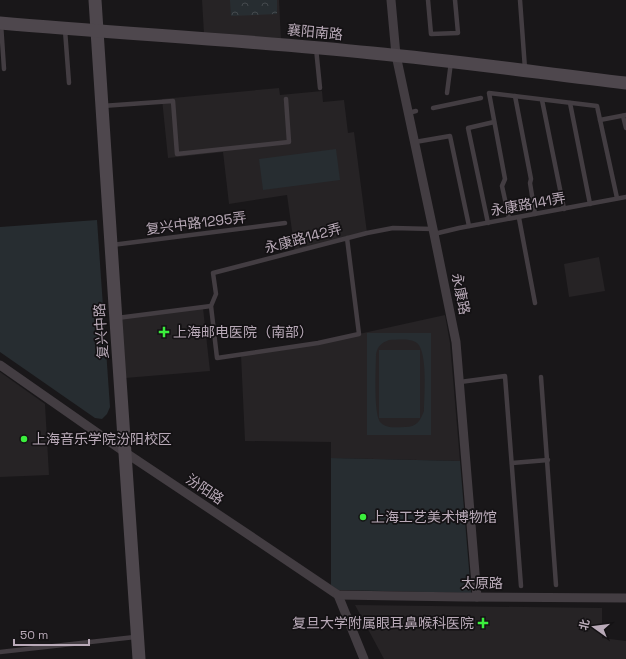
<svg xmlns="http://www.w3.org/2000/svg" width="626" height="659" font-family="'Space Grotesk','Noto Sans SC',sans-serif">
	<defs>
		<pattern id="forest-crowns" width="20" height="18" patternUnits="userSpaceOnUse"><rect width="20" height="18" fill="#272d31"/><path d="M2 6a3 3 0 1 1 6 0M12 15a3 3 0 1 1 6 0" fill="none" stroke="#44494d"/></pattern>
	</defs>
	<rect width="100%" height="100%" fill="#191719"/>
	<g fill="#262325">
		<polygon points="202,0 279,0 281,40 204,34"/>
		<polygon points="279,88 280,95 322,91 323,102 344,100 348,133 354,132 367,233 295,252 287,195 229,204 223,152 168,158 162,99"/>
		<polygon points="599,257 605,291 569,297 564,264"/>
		<polygon points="203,308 210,371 125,378 120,318"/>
		<polygon points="445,315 450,343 460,461 331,458 331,442 245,441 241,355 318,343"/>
		<polygon points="0,372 45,404 49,475 0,477"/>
		<polygon points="355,605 602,608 602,638 626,641 626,659 384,659"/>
	</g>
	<polygon fill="url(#forest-crowns)" points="230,0 277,0 277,14 231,16"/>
	<g fill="#272d31" fill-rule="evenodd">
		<polygon points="336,149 340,180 263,190 259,159"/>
		<polygon points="97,220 110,407 107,414 102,419 95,418 0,352 0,227"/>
		<path d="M367 333H431V435H367ZM389 340C397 340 410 338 417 343 428 352 424 397 424 411 420 421 417 427 405 427 397 427 388 429 381 423 373 416 376 367 376 354 378 346 381 343 389 340Z"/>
		<rect x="379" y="350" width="41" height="68"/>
		<polygon points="331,458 460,461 471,593 338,590 331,585"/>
	</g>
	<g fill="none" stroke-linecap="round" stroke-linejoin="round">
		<g stroke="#433d42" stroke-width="4.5">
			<polyline points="428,0 431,34 458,33 455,0"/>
			<polyline points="520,0 525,69"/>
			<polyline points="1,24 4,69"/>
			<polyline points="65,30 69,83"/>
			<polyline points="316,48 320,88"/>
			<polyline points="447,93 451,62"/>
			<polyline points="515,96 531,179 530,183 535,214"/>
			<polyline points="542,100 564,209"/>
			<polyline points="570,103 590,204"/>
			<polyline points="102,106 173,101 177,154 289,142 286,99"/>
			<polyline points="433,108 481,98"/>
			<polyline points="408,113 416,111"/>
			<polyline points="623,116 626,128"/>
			<polyline points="600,120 626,115"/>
			<polyline points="415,142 450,136 469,226"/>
			<polyline points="509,218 502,186 505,179 489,93 597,106 617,198"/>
			<polyline points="519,218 535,303"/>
			<polyline points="488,223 468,128 494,122"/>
			<polyline points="434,234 459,228 626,197"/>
			<polyline points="347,238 359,334 318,343 217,358 211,306 216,294 213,273 367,233 393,228 433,229"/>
			<polyline points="112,245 285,223"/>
			<polyline points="117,318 211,306"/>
			<polyline points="541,377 556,585"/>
			<polyline points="460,382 505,376 521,586"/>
			<polyline points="512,463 548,460"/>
			<polyline points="0,652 135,637"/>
		</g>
		<g stroke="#433d42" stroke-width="9">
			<polyline points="391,0 396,55 433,229 456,342 477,597"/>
			<polyline points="0,365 126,453 249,535 338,595 364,659"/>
			<polyline points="338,595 463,597 626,598"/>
		</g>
		<g stroke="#4e474d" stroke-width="13">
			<path d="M95 0C108 220 125 439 139 659"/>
			<path d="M0 23C124 34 248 40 372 53 457 61 541 73 626 83"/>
		</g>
	</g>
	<g fill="#3bee3d" stroke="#141214" stroke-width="1.5">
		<path d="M162 326h4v4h4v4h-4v4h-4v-4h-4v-4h4z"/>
		<circle cx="24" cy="439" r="4"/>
		<circle cx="363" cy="517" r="4"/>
		<path d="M481 617h4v4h4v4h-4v4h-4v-4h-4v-4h4z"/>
	</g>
	<g text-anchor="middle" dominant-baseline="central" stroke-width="3.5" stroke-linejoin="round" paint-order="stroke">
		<g font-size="14" fill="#b9aab8" stroke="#141214">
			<text transform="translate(315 32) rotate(5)">襄阳南路</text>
			<text transform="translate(528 204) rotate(-10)">永康路141弄</text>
			<text transform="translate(196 223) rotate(-7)">复兴中路1295弄</text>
			<text transform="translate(303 238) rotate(-15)">永康路142弄</text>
			<text transform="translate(461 294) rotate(79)">永康路</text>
			<text transform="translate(101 331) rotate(-94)">复兴中路</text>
			<text transform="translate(205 489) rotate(34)">汾阳路</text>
			<text x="482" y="583">太原路</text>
		</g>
		<g font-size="14" fill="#b9aab8" stroke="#141214" text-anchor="start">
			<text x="173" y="332">上海邮电医院（南部）</text>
			<text x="32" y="439">上海音乐学院汾阳校区</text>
			<text x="371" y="517">上海工艺美术博物馆</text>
			<text x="474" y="623" text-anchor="end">复旦大学附属眼耳鼻喉科医院</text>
		</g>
	</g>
	<g transform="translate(594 627) rotate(284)" stroke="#141214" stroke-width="3" paint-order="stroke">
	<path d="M0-3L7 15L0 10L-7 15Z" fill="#b9aab8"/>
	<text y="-6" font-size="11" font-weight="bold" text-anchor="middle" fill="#b9aab8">北</text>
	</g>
	<path d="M14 639v6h75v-6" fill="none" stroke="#b9aab8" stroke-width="2"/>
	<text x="20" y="639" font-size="12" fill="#b9aab8" stroke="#141214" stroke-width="3" paint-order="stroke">50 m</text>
</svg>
